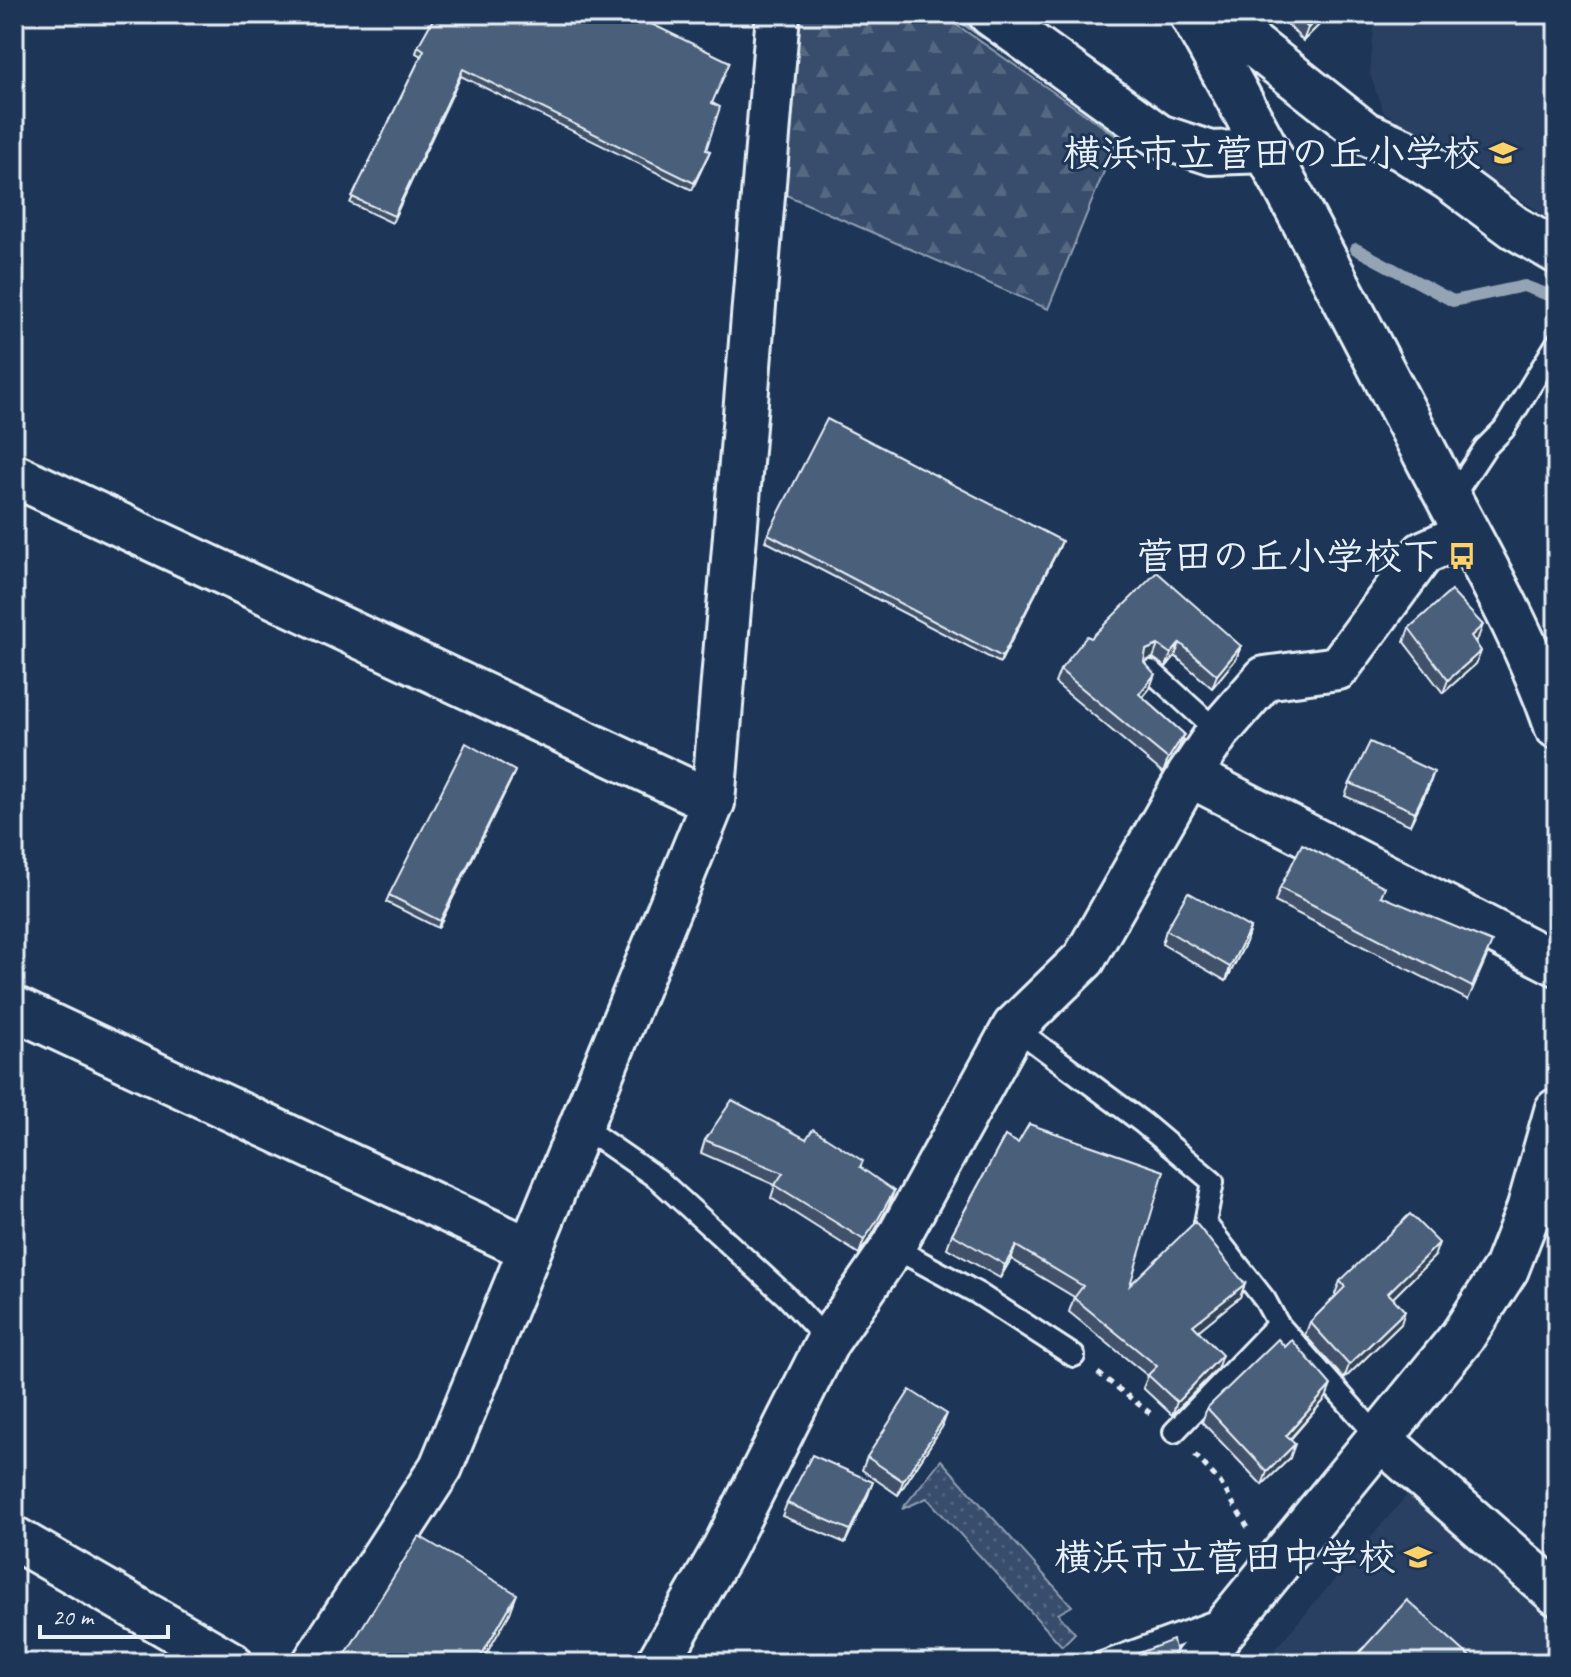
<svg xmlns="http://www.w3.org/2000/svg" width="1571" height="1677" font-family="Caveat,'Klee One',sans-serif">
	<defs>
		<pattern id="grass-dots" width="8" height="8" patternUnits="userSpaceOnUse" patternTransform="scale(2)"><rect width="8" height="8" fill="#374d6c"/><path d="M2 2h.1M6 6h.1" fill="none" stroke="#546782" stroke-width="1.8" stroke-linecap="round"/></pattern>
		<pattern id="forest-firs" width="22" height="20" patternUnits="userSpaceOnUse" patternTransform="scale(2)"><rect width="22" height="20" fill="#374d6c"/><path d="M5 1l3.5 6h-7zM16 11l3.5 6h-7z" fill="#546782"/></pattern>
	</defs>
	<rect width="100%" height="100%" fill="#1d3557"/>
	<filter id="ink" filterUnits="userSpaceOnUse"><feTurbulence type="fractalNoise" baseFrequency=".0125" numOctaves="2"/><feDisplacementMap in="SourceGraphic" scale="16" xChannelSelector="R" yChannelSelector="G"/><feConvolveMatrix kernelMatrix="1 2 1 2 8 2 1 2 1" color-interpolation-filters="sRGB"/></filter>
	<g filter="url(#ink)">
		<g fill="#2a4162">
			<polygon points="1375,14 1557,14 1557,223 1383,111 1370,74"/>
			<polygon points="1408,1494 1557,1621 1557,1663 1263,1663"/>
		</g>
		<polygon fill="url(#grass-dots)" stroke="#909fb2" stroke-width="2" points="941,1460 1072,1606 1058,1614 1075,1633 1062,1646 927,1498 902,1509"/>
		<polygon fill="url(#forest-firs)" stroke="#909fb2" stroke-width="2" points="787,14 941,14 1118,137 1048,309 770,188"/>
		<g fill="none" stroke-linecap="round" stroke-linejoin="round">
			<g stroke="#95a4b5" stroke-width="12">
				<polyline points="957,14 984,33"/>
				<polyline points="1356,249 1453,301 1524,286 1557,298"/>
			</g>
			<g stroke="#e8f1f8" stroke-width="26">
				<g id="service">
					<polyline points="1450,501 1485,448 1504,429 1557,343"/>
					<polyline points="1151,671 1218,732"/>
					<polyline points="1014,1027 1143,1123 1213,1182 1205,1223 1265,1300 1278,1324 1380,1439"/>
					<polyline points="580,1125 658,1179 786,1296 828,1341"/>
					<polyline points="893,1247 977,1293 1074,1356"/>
					<polyline points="1174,1432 1278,1324"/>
					<polyline points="1102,1663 1221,1619"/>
				</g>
			</g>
			<g stroke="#e8f1f8" stroke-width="48">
				<g id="minor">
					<polyline points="990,14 1159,136 1211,153 1268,151"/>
					<polyline points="1214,14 1365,133 1402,149 1449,179 1514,227 1557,252"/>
					<polyline points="14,475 713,802"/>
					<polyline points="1189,775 1557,964"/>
					<polyline points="14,1008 529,1249"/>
					<polyline points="1380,1439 1557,1594"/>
					<polyline points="14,1538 231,1663"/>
					<polyline points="314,1663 441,1467 713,802 778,14"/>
					<polyline points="658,1663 723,1550 828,1341 893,1247 1014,1027 1084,959 1189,775 1218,732 1265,678 1338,668 1423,553 1468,533"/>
				</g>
			</g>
			<g stroke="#e8f1f8" stroke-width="50">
				<g id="tertiary">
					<path d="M1192 14C1273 159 1349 306 1425 453 1471 543 1524 630 1557 726"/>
					<polyline points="1196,1663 1462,1337 1506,1269 1529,1210 1557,1111"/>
				</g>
			</g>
			<g stroke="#e8f1f8" stroke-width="5" stroke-dasharray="6 6" stroke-linecap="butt">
				<polyline points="1098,1373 1150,1413"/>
				<polyline points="1195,1455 1220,1482 1250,1531"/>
			</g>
			<use href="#service" stroke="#1d3557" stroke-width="20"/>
			<use href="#minor" stroke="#1d3557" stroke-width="42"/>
			<use href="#tertiary" stroke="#1d3557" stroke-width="44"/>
		</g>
		<g fill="#3f5169" stroke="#e8f1f8" stroke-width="2">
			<polygon points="1278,14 1330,14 1303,41"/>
			<polygon points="418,46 712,103 706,150 710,151 707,158 692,190 461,76 392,223 350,203 421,56 416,53"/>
			<polygon points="768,534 1059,548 1000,663 765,541"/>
			<polygon points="1409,628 1478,638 1475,642 1481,651 1476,664 1443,693 1404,642"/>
			<polygon points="1091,638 1241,646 1236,659 1212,688 1175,656 1166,667 1153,658 1144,662 1150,688 1143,697 1184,734 1179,747 1163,773 1055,683 1060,670"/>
			<polygon points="512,778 438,928 386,902 389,895"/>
			<polygon points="1350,783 1429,786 1410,825 1345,796"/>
			<polygon points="1280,888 1382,896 1487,956 1468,1000 1275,902"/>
			<polygon points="1250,928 1246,942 1226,981 1162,944 1166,930"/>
			<polygon points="1005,1136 1130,1285 1245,1284 1240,1297 1198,1331 1217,1369 1172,1415 1143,1388 1148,1376 1069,1312 1074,1297 1011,1259 1000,1278 947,1248 952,1234"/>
			<polygon points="705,1140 861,1167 889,1205 873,1234 859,1254 771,1198 775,1185 701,1153"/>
			<polygon points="1434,1257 1393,1298 1401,1324 1344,1379 1305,1335 1310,1322 1336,1296 1335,1294 1340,1281"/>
			<polygon points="1326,1398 1290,1440 1290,1458 1262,1485 1202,1422 1207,1408"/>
			<polygon points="942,1427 898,1495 862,1470 867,1457"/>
			<polygon points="868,1495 845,1543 782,1516 787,1503"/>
		</g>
		<g fill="#334255" stroke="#e8f1f8" stroke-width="2">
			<polygon points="1322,14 1330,14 1303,41 1308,28"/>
			<polygon points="1062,541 1059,548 1000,663 1002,657"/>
			<polygon points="1483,625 1478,638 1466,650 1471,636"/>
			<polygon points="1180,643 1175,656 1166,667 1171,654"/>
			<polygon points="1158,645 1153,658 1141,663 1146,650"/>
			<polygon points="1241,646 1236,659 1212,688 1217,675"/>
			<polygon points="1481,651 1476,664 1443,693 1448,680"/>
			<polygon points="1155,674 1150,688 1134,707 1139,694"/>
			<polygon points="1184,734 1179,747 1163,773 1168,759"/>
			<polygon points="515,771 512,778 438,928 440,921"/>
			<polygon points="1434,772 1429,786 1410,825 1415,812"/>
			<polygon points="1250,928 1246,942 1226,981 1230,967"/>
			<polygon points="894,1191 889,1205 873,1234 859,1254 864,1240"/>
			<polygon points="1439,1243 1434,1257 1384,1307 1388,1293"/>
			<polygon points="1016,1246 1011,1259 1000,1278 1005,1265"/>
			<polygon points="1245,1284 1240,1297 1188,1339 1193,1325"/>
			<polygon points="1405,1311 1401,1324 1344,1379 1349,1365"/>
			<polygon points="1222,1355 1217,1369 1172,1415 1177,1402"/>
			<polygon points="1331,1385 1326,1398 1281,1449 1286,1436"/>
			<polygon points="947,1414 942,1427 898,1495 903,1481"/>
			<polygon points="1295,1444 1290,1458 1262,1485 1267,1472"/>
			<polygon points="873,1482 868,1495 845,1543 850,1530"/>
			<polygon points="517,1594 510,1613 481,1663 477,1663"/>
			<polygon points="1176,1653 1173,1663 1163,1663"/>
		</g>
		<g fill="#495e7a" stroke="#e8f1f8" stroke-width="2">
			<polygon points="436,14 631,14 730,62 712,103 720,107 706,150 710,151 694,183 463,69 394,216 352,197 424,50 418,46"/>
			<polygon points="1296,14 1322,14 1308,28"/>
			<polygon points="827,419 1062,541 1002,657 768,534"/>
			<polygon points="1157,572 1241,646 1217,675 1180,643 1171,654 1158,645 1146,650 1144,662 1155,674 1139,694 1184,734 1168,759 1060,670 1087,636 1091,638"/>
			<polygon points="1451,591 1483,625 1471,636 1481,651 1448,680 1409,628"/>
			<polygon points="1370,742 1434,772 1415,812 1350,783"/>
			<polygon points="466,743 515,771 440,921 389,895"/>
			<polygon points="1302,844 1385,887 1381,896 1492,942 1472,987 1280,888"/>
			<polygon points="1188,892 1250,928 1230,967 1166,930"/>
			<polygon points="732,1100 806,1139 813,1129 863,1161 860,1167 894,1191 877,1221 864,1240 775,1185 783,1173 705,1140"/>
			<polygon points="1029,1124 1164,1171 1130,1285 1195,1222 1245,1284 1193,1325 1222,1355 1177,1402 1148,1375 1157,1366 1074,1298 1083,1286 1016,1246 1005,1265 952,1234 1005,1136 1018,1143"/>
			<polygon points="1410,1214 1439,1243 1388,1293 1405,1311 1349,1365 1310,1322 1345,1287 1340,1281"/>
			<polygon points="1278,1339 1285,1347 1292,1340 1331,1385 1286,1436 1295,1444 1267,1472 1207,1408"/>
			<polygon points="910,1390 947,1414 903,1481 867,1457"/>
			<polygon points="812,1455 873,1482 850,1530 787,1503"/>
			<polygon points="419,1536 517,1594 477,1663 340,1663"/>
			<polygon points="1407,1600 1477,1663 1350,1663"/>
			<polygon points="1173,1640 1176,1653 1163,1663 1113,1663"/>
		</g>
	</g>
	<defs>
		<g id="school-bare" transform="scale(2.16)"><path d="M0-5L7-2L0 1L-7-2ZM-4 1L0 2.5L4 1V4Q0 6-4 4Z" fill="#ffd166" stroke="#1d3557" stroke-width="2.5" paint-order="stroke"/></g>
		<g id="bus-bare" transform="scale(2.16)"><path d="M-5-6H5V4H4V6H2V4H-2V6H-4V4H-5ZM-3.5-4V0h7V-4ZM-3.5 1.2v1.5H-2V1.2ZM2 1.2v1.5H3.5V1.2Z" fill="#ffd166" stroke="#1d3557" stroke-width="2.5" paint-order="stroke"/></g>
	</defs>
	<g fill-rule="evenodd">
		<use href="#school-bare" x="1503" y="153"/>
		<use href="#bus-bare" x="1462" y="556"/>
		<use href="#school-bare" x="1418" y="1557"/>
	</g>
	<g text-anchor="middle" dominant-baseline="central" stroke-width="6" stroke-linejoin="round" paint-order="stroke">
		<g font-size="38" font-weight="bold" fill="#e8f1f8" stroke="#1d3557" text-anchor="end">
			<text x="1481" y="153">横浜市立菅田の丘小学校</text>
			<text x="1440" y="556">菅田の丘小学校下</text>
			<text x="1396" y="1557">横浜市立菅田中学校</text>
		</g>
	</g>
	<rect width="1571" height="1677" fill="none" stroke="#1d3557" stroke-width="48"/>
	<rect x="24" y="24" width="1523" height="1629" fill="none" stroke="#e8f1f8" stroke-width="3" filter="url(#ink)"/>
	<path d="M40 1625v12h128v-12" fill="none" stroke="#e8f1f8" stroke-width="4"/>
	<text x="52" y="1625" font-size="24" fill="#e8f1f8" stroke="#1d3557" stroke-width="6" paint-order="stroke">20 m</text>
</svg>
